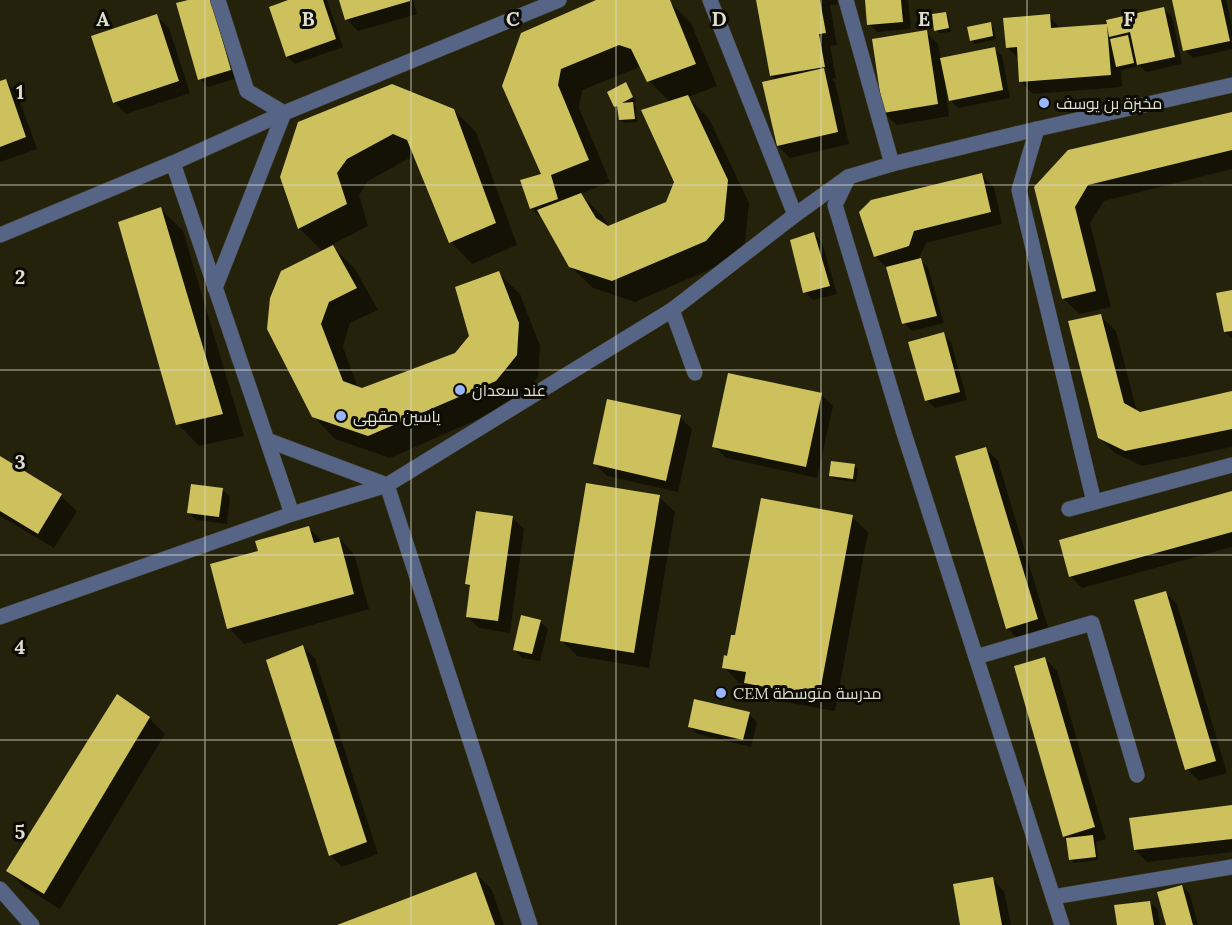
<svg xmlns="http://www.w3.org/2000/svg" width="1232" height="925" font-family="Lora,Cairo,serif">
	<rect width="100%" height="100%" fill="#25220b"/>
	<g fill="#0007" fill-rule="evenodd">
		<polygon points="193,0 213,0 238,78 208,87 200,79"/>
		<polygon points="293,0 327,0 343,47 295,64 287,56"/>
		<polygon points="340,0 413,0 417,14 358,31 346,19"/>
		<path d="M600 0 669 1 691 23 717 86 688 97 709 119 749 203 745 242 727 262 635 302 593 288 570 266 542 215 539 216 531 208 543 175 504 86ZM640 67 649 81 670 102 676 182 667 203 609 227 603 217 580 194 610 182 579 108 582 90Z"/>
		<polygon points="758,0 837,0 838,4 830,5 837,45 830,46 836,78 832,79 835,82 849,144 790,158 778,146 776,81 771,76"/>
		<polygon points="867,0 908,0 911,29 877,32 869,24"/>
		<polygon points="1174,0 1226,0 1232,27 1232,49 1193,58 1185,50"/>
		<polygon points="1164,9 1172,17 1182,64 1146,72 1136,62 1137,67 1121,70 1122,87 1033,94 1021,82 1019,59 1007,47 1049,16 1061,29 1108,25"/>
		<polygon points="946,13 949,17 951,32 939,33 936,30"/>
		<polygon points="157,16 169,28 190,93 126,114 114,102"/>
		<polygon points="990,24 994,28 996,39 975,44 971,40"/>
		<polygon points="926,32 938,44 941,59 994,48 1002,56 1010,98 958,108 950,100 947,84 945,85 949,116 897,125 884,113"/>
		<polygon points="5,81 17,93 37,149 0,162 0,82"/>
		<polygon points="625,84 636,101 632,103 636,107 637,122 624,123 620,120 619,110 615,106"/>
		<polygon points="454,110 476,132 517,245 472,264 451,242 415,155 368,181 359,195 368,226 331,245 355,269 378,310 350,323 343,347 358,388 362,390 456,354 471,336 498,273 520,294 540,346 538,377 517,402 390,458 335,439 313,416 323,252 299,228 281,177"/>
		<polygon points="1232,114 1232,169 1104,201 1090,223 1111,307 1079,314 1063,298 1036,187"/>
		<polygon points="982,175 994,187 1002,224 926,243 919,258 928,268 944,323 912,331 904,323 887,268 875,256"/>
		<polygon points="161,209 183,231 244,436 199,446 178,424"/>
		<polygon points="814,234 822,242 837,294 813,300 805,292"/>
		<polygon points="1232,291 1232,338 1225,332"/>
		<polygon points="1101,316 1116,331 1137,412 1140,413 1232,392 1232,447 1142,466 1115,453 1099,437"/>
		<polygon points="943,334 951,342 967,400 935,408 927,400"/>
		<polygon points="821,394 833,406 817,478 726,458 714,446"/>
		<polygon points="680,417 692,429 678,492 607,476 595,464"/>
		<polygon points="986,449 998,461 1049,631 1019,640 1007,628"/>
		<polygon points="0,458 61,496 77,511 54,548 0,516"/>
		<polygon points="854,465 858,469 856,482 834,479 831,476"/>
		<polygon points="222,489 230,497 227,524 196,520 188,512"/>
		<polygon points="1232,493 1232,547 1082,588 1070,576"/>
		<polygon points="659,497 675,512 649,668 577,656 561,640"/>
		<polygon points="512,517 524,529 510,633 479,628 467,616 471,588 467,584"/>
		<polygon points="852,517 868,532 835,711 762,698 748,685 739,683 724,667 737,637"/>
		<polygon points="309,528 323,542 339,538 354,554 369,609 244,644 229,628 260,552"/>
		<polygon points="1165,592 1177,604 1227,773 1199,781 1187,769"/>
		<polygon points="540,621 548,629 540,661 522,658 515,650"/>
		<polygon points="303,647 315,658 378,854 342,867 330,855"/>
		<polygon points="1045,659 1057,671 1106,839 1096,842 1098,860 1074,863 1071,859 1068,840 1064,836"/>
		<polygon points="749,714 757,722 751,747 697,734 689,726"/>
		<polygon points="149,718 165,734 60,909 24,887 8,871"/>
		<polygon points="1232,807 1232,852 1147,862 1135,850"/>
		<polygon points="476,874 492,890 504,925 341,925"/>
		<polygon points="992,879 1004,891 1011,925 962,925"/>
		<polygon points="1182,886 1190,894 1198,925 1167,925"/>
		<polygon points="1150,902 1158,910 1160,925 1118,925"/>
	</g>
	<g fill="#cdc15e">
		<polygon points="188,0 211,0 231,70 198,80 176,3"/>
		<polygon points="288,0 323,0 336,39 286,57 269,7"/>
		<polygon points="339,0 410,0 410,1 345,20"/>
		<polygon points="596,0 670,0 696,64 647,82 631,49 619,45 561,69 558,85 589,160 551,175 558,199 530,209 520,180 541,174 502,86 521,33"/>
		<polygon points="756,0 820,0 826,33 819,34 825,67 770,76"/>
		<polygon points="865,0 901,0 903,22 867,25"/>
		<polygon points="1172,0 1221,0 1230,41 1183,51"/>
		<polygon points="1164,7 1175,57 1137,65 1130,32 1109,37 1107,25 1111,75 1019,82 1017,47 1006,48 1003,18 1050,14 1051,28 1107,24 1106,20"/>
		<polygon points="946,12 949,28 934,31 932,14"/>
		<polygon points="157,14 179,81 113,103 91,36"/>
		<polygon points="991,22 993,36 970,41 967,27"/>
		<polygon points="927,30 938,104 883,113 872,39"/>
		<polygon points="1128,35 1134,63 1116,67 1110,39"/>
		<polygon points="995,47 1003,90 949,101 940,58"/>
		<polygon points="824,68 838,132 777,146 762,82"/>
		<polygon points="6,79 26,137 0,147 0,81"/>
		<polygon points="626,82 633,97 622,103 633,102 635,119 619,120 617,106 614,107 607,92"/>
		<polygon points="392,84 454,109 496,223 449,243 407,140 393,134 347,159 337,173 347,204 298,229 280,177 298,122"/>
		<polygon points="688,95 728,180 724,220 706,241 612,281 569,267 537,210 581,193 596,218 608,226 666,202 674,182 641,110"/>
		<polygon points="1232,112 1232,150 1088,185 1075,207 1096,291 1062,299 1034,187 1068,150"/>
		<polygon points="982,173 991,212 914,231 909,246 874,257 859,212 871,200"/>
		<polygon points="161,207 223,414 176,425 118,222"/>
		<polygon points="814,232 830,286 803,293 790,240"/>
		<polygon points="333,245 357,288 329,302 321,324 343,381 362,388 455,353 469,336 455,287 499,271 519,323 517,355 496,381 368,436 312,417 267,329 270,298 281,271"/>
		<polygon points="921,258 937,316 902,324 886,267"/>
		<polygon points="1232,290 1232,331 1224,332 1216,293"/>
		<polygon points="1101,314 1124,403 1140,412 1232,391 1232,429 1125,451 1098,438 1068,321"/>
		<polygon points="944,332 960,392 925,401 908,342"/>
		<polygon points="728,373 822,393 806,467 712,447"/>
		<polygon points="607,399 681,415 666,481 593,464"/>
		<polygon points="986,447 1038,619 1006,629 955,456"/>
		<polygon points="0,456 62,494 38,534 0,511"/>
		<polygon points="831,461 855,464 853,479 829,476"/>
		<polygon points="586,483 660,495 634,653 560,641"/>
		<polygon points="191,484 223,488 219,517 187,513"/>
		<polygon points="1232,491 1232,532 1069,577 1059,540"/>
		<polygon points="761,498 853,515 819,697 744,683 746,672 722,668 724,655 727,656 731,635 735,635"/>
		<polygon points="476,511 513,516 498,621 466,617 470,585 465,584"/>
		<polygon points="309,526 314,543 339,537 354,594 227,629 210,564 258,551 255,541"/>
		<polygon points="1166,591 1216,761 1185,770 1134,600"/>
		<polygon points="521,615 541,620 532,654 513,650"/>
		<polygon points="303,645 367,842 329,856 266,660"/>
		<polygon points="1045,657 1095,827 1063,837 1014,666"/>
		<polygon points="117,694 150,717 44,894 6,871"/>
		<polygon points="694,699 750,712 743,740 688,727"/>
		<polygon points="1232,805 1232,839 1134,850 1129,818"/>
		<polygon points="1093,835 1096,857 1069,860 1066,838"/>
		<polygon points="476,872 495,925 337,925"/>
		<polygon points="993,877 1002,925 960,925 953,884"/>
		<polygon points="1182,885 1193,925 1166,925 1157,892"/>
		<polygon points="1150,901 1154,925 1117,925 1114,905"/>
	</g>
	<g fill="none" stroke-linecap="round" stroke-linejoin="round">
		<g stroke="#3f3c27" stroke-width="16">
			<g id="service">
				<polyline points="672,310 695,373"/>
				<polyline points="976,657 1092,623 1137,775"/>
			</g>
		</g>
		<g stroke="#3f3c27" stroke-width="16">
			<g id="minor">
				<polyline points="218,0 247,91 284,113 559,0"/>
				<polyline points="710,0 795,215"/>
				<polyline points="846,0 892,164"/>
				<polyline points="1037,129 1019,190 1094,502"/>
				<polyline points="173,163 292,514"/>
				<polyline points="847,180 835,205 903,430 1062,925"/>
				<polyline points="0,235 173,163 284,113"/>
				<polyline points="215,288 284,113"/>
				<polyline points="267,440 387,485 530,925"/>
				<polyline points="1069,509 1232,465"/>
				<polyline points="0,617 292,514 387,485 672,310 795,215 848,177 892,164 1037,129 1232,85"/>
				<polyline points="0,889 32,925"/>
				<polyline points="1053,897 1232,867"/>
			</g>
		</g>
		<use href="#service" stroke="#566585" stroke-width="15"/>
		<use href="#minor" stroke="#566585" stroke-width="15"/>
	</g>
	<path fill="none" stroke="#dfded0" stroke-width="1.5" stroke-opacity="0.55" d="M205 0V925M411 0V925M616 0V925M821 0V925M1027 0V925M0 185H1232M0 370H1232M0 555H1232M0 740H1232"/>
	<g fill="#97b6fd" stroke="#0c0b04" stroke-width="2">
		<circle cx="1044" cy="103" r="6"/>
		<circle cx="460" cy="390" r="6"/>
		<circle cx="341" cy="416" r="6"/>
		<circle cx="721" cy="693" r="6"/>
	</g>
	<g text-anchor="middle" dominant-baseline="central" stroke-width="6" stroke-linejoin="round" paint-order="stroke">
		<g font-size="16" fill="#dfded0" stroke="#0c0b04" text-anchor="start">
			<text x="1056" y="103">مخبزة بن یوسف</text>
			<text x="472" y="390">عند سعدان</text>
			<text x="353" y="416">ياسين مقهى</text>
			<text x="733" y="693">CEM مدرسة متوسطة</text>
		</g>
	</g>
	<g font-size="20" text-anchor="middle" font-weight="bold" fill="#dfded0" stroke="#0c0b04" stroke-width="6" stroke-linejoin="round" paint-order="stroke">
		<text x="103" y="26">A</text>
		<text x="308" y="26">B</text>
		<text x="513" y="26">C</text>
		<text x="719" y="26">D</text>
		<text x="924" y="26">E</text>
		<text x="1129" y="26">F</text>
		<text x="20" y="99">1</text>
		<text x="20" y="284">2</text>
		<text x="20" y="469">3</text>
		<text x="20" y="654">4</text>
		<text x="20" y="839">5</text>
	</g>
</svg>
